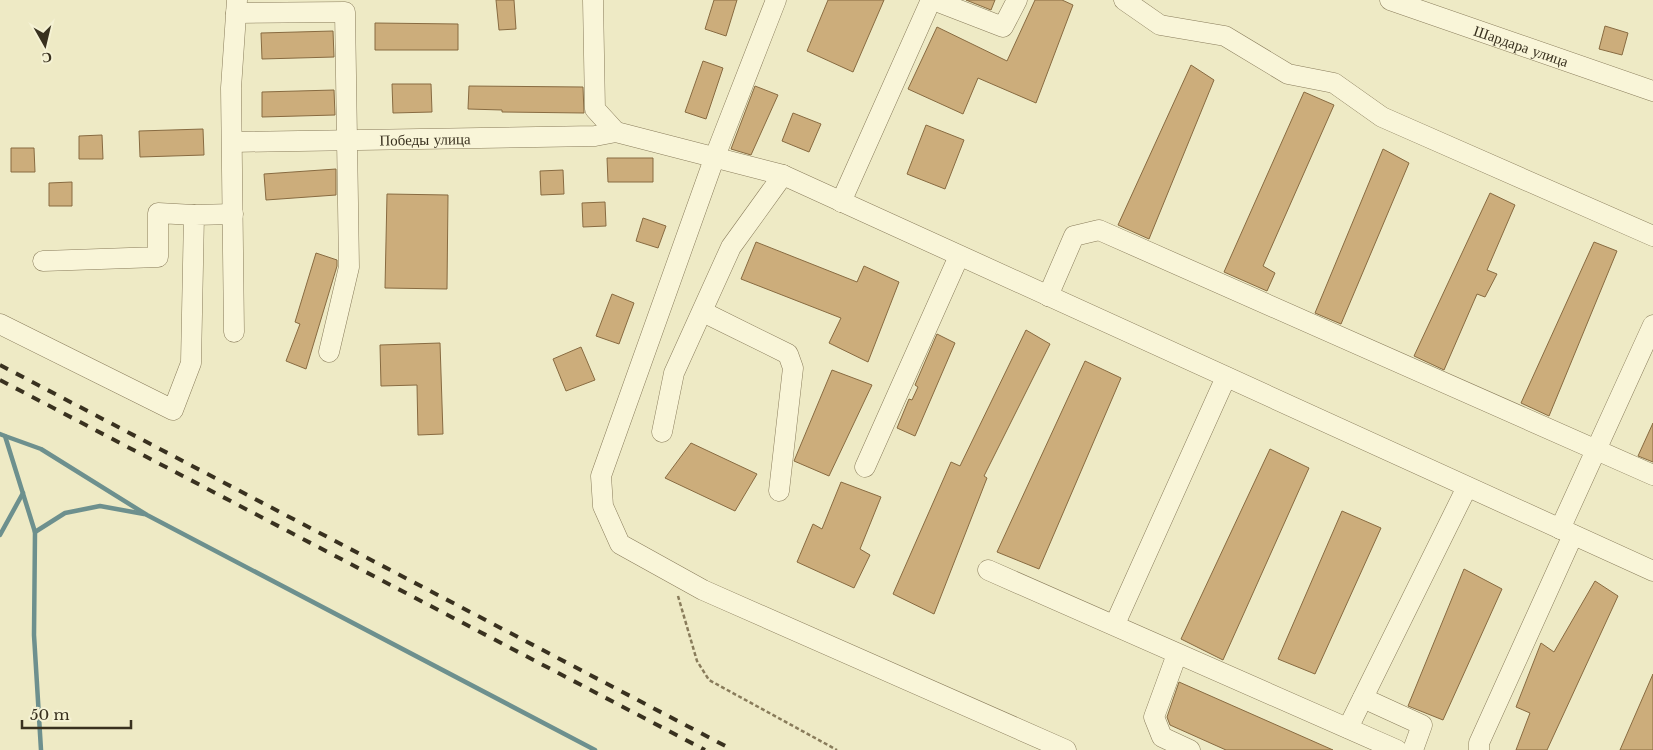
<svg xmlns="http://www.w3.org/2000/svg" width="1653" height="750" font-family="'Libre Baskerville',serif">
	<rect width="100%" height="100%" fill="#eeeac5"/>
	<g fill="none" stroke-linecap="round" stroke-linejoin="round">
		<g stroke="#6d908e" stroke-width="4.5">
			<polyline points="0,434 5,436 35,532 34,635 41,750"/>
			<polyline points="5,436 41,449 147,515 595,750"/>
			<polyline points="35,532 65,513 100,506 144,514"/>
			<polyline points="0,535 23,493"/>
		</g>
	</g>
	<g fill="#ccad7b" stroke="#886b41">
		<polygon points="496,0 514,0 516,29 499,30"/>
		<polygon points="714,0 737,0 726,36 705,29"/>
		<polygon points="828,0 884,0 853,72 807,51"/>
		<polygon points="966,0 995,0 991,10"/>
		<polygon points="1035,0 1062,0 1073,5 1036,103 978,78 963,114 908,89 937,27 1007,61"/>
		<polygon points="375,23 458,24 458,50 375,50"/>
		<polygon points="1605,26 1628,33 1622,55 1599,49"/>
		<polygon points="333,31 334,57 262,59 261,33"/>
		<polygon points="703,61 723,68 706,119 685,112"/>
		<polygon points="1191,65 1214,80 1149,239 1118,225"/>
		<polygon points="392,84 431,84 432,112 393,113"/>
		<polygon points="469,86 583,87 584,113 502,112 502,110 468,109"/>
		<polygon points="755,86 778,95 751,155 731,149"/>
		<polygon points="334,90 335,115 262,117 262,92"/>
		<polygon points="1304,92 1334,105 1263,266 1275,273 1267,291 1224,272"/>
		<polygon points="793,113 821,124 809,152 782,141"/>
		<polygon points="926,125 964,140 945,189 907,174"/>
		<polygon points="203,129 204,155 140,157 139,131"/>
		<polygon points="102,135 103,159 79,159 79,136"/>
		<polygon points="11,148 34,148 35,172 11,172"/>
		<polygon points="1383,149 1409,163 1341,324 1315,313"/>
		<polygon points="607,158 653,158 653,182 608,182"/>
		<polygon points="336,169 336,195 266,200 264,174"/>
		<polygon points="563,170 564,194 541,195 540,171"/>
		<polygon points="72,182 72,206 49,206 49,183"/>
		<polygon points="1490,193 1515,205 1487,270 1497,274 1485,297 1477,294 1444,370 1414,356"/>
		<polygon points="387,194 448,195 447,289 385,288"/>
		<polygon points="605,202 606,226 583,227 582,203"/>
		<polygon points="643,218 666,226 658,248 636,241"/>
		<polygon points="756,242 857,282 864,266 899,282 868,362 829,343 841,318 741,279"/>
		<polygon points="1594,242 1617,251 1549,416 1521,403"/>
		<polygon points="316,253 337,260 337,266 306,369 286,361 300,324 295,322"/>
		<polygon points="612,294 634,303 619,344 596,336"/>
		<polygon points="1026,330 1050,344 984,476 987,478 934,614 893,594 951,462 960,466"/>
		<polygon points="937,334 955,343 915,436 897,428 909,399 912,400 918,387 915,385"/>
		<polygon points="440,343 443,434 418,435 417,385 381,386 380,345"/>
		<polygon points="581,347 595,380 566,391 553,359"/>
		<polygon points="1085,361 1121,378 1039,569 997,552"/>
		<polygon points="832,370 872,385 829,476 794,461"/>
		<polygon points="1653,423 1653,462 1638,456"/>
		<polygon points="691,443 757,474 735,511 665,478"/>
		<polygon points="1270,449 1309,468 1223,660 1181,639"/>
		<polygon points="841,482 881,497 860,549 870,555 854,588 797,562 813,524 822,529"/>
		<polygon points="1342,511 1381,528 1315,674 1278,659"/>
		<polygon points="1464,569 1502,589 1443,720 1408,706"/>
		<polygon points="1595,581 1618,596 1547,750 1516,750 1530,713 1516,707 1541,643 1554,652"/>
		<polygon points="1653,674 1653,750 1620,750"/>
		<polygon points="1179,682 1333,750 1226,750 1170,725 1167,717"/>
	</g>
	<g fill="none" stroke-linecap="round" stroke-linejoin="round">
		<g stroke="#897c5b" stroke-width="21">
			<g id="minor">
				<polyline points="593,0 595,109 616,132 783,175 1653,571"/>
				<polyline points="776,0 714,159 601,476 603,506 620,544 703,590 1066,750"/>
				<polyline points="933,0 1003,27 1017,0"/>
				<polyline points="1124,0 1160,25 1225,36 1288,74 1334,83 1382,117 1653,236"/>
				<path id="s1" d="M1390 0 1653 91"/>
				<polyline points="236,13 345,12 349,267 329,352"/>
				<path id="s2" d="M233 142 595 136 616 132"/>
				<polyline points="841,202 931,0"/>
				<polyline points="43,261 158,257 158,213 194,215"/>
				<polyline points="1048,296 1074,236 1099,230 1653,475"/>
				<polyline points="703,312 788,354 793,368 779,491"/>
				<polyline points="0,324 173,410 191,363 194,215 233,214"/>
				<polyline points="234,332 231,88 237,0"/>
				<polyline points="662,432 674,373 731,247 783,175"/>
				<polyline points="865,467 959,256"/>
				<polyline points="1560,529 1653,325"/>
				<polyline points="988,570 1397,750"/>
				<polyline points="1115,624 1226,377"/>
				<polyline points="1177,654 1154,717 1162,737 1190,750"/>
				<polyline points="1363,698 1422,725 1413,750"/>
				<polyline points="1348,728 1467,487"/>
				<polyline points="1479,750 1479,743 1573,535"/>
			</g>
		</g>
		<polyline stroke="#897c5b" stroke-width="2.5" stroke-dasharray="4 2.5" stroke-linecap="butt" points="678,596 697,661 709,680 837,750"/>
		<use href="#minor" stroke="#f9f5d8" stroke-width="20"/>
		<g stroke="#39311f" stroke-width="4" stroke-dasharray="9 9" stroke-linecap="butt">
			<polyline points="0,365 733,750"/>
			<polyline points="0,380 705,750"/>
		</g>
	</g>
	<g text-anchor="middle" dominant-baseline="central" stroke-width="4.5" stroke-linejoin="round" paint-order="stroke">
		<g font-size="15" fill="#39311f" stroke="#f5f2d4">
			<text stroke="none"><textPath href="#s1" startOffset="139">Шардара улица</textPath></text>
			<text stroke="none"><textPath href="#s2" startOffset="192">Победы улица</textPath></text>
		</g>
	</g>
	<g transform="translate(45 45) rotate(172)" stroke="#f5f2d4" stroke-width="4" paint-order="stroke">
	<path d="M0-4L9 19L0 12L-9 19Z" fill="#39311f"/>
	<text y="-8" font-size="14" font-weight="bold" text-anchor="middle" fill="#39311f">С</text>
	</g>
	<path d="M22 720v8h109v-8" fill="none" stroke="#39311f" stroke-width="2.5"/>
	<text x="30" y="720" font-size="15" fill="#39311f" stroke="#f5f2d4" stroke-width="4" paint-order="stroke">50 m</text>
</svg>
